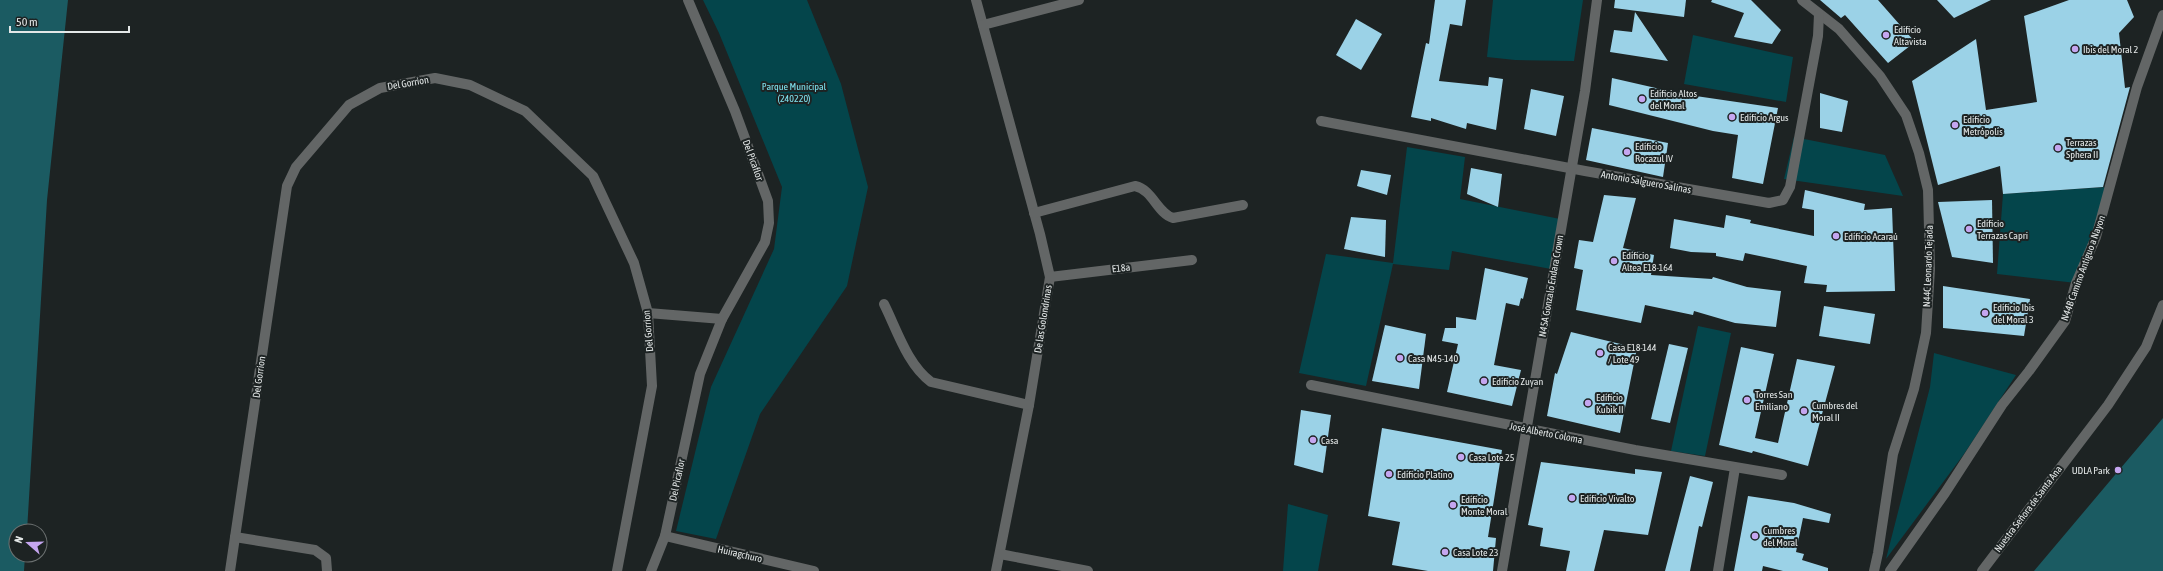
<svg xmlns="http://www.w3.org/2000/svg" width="2163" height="571" font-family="'Asap Condensed',sans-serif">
	<rect width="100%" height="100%" fill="#1d2323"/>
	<g fill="#04454b">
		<polygon points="703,0 807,0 841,84 868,187 847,286 760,414 716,539 676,531 711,387 774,249 782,187 719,33"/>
		<polygon points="1493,0 1583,0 1574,61 1515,60 1487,57"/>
		<polygon points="1693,35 1793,57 1786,102 1684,84"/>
		<polygon points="1794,137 1885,155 1903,196 1784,179"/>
		<polygon points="1407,147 1465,157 1460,199 1560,219 1551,269 1452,251 1449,270 1393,264 1366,386 1299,373 1326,254 1393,263"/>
		<polygon points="2107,187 2076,283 1997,274 2003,194"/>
		<polygon points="1698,326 1731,333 1705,456 1671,451"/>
		<polygon points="1934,353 2016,375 1964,454 1886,559 1930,387"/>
		<polygon points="1288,504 1328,515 1318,571 1283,571"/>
	</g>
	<g fill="#1b5b62">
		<polygon points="0,0 68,0 47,200 27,531 16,531 16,555 25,555 24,571 0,571"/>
		<polygon points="2163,418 2163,571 2034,571"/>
	</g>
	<g fill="#9bd2e7">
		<polygon points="1435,0 1466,0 1462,26 1450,24 1439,81 1488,86 1489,77 1503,79 1496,130 1467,123 1466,129 1431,118 1431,121 1411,117 1426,43 1429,44"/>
		<polygon points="1615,0 1686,0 1684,17 1614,8"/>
		<polygon points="1712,0 1751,0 1781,30 1772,44 1734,37 1744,13 1711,2"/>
		<polygon points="1820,0 1878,0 1915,42 1888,63 1845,15 1841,18"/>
		<polygon points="1937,0 1991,0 1954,18"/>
		<polygon points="2069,0 2127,0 2134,17 2119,33 2125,88 2130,87 2103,187 2003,194 2000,166 1938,185 1912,81 1976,39 1986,110 2037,102 2024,16"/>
		<polygon points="1635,12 1668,61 1610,52 1614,30 1632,32"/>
		<polygon points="1356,19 1382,34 1361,70 1336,55"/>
		<polygon points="1612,78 1682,94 1778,108 1763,184 1732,178 1738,135 1713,131 1609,105"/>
		<polygon points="1531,89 1564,96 1556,136 1524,129"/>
		<polygon points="1820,93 1848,101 1842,132 1820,128"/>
		<polygon points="1592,128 1668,143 1663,177 1586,160"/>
		<polygon points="1471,168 1502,174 1498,207 1467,194"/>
		<polygon points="1361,170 1391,175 1387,195 1357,186"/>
		<polygon points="1805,190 1865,204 1864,210 1892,208 1895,291 1826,292 1827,285 1804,283 1807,266 1745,253 1743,261 1716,256 1716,253 1691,252 1670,248 1674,219 1724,228 1726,215 1751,220 1750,223 1814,236 1814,210 1802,208"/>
		<polygon points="1604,195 1636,198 1623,248 1654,255 1651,275 1712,279 1713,277 1747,287 1781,291 1776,327 1735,323 1694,311 1693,315 1645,305 1641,323 1576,310 1583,270 1574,268 1579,240 1593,242"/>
		<polygon points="1992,200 1993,263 1952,257 1938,202"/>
		<polygon points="1351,217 1386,220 1385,257 1344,249"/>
		<polygon points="1485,268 1528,278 1523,299 1521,298 1519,306 1506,303 1494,365 1521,370 1512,406 1447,392 1458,344 1442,341 1445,328 1456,328 1456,317 1476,320"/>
		<polygon points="1943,286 2030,299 2024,336 1943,328"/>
		<polygon points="1824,306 1875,314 1870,344 1819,336"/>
		<polygon points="1385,325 1426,334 1419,389 1372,381"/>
		<polygon points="1571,332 1637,348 1620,433 1547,416 1555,373 1557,374"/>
		<polygon points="1669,344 1688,348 1670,423 1651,419"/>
		<polygon points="1741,347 1774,354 1755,438 1778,443 1797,359 1835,366 1808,466 1753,451 1752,453 1719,445"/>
		<polygon points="1301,410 1331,415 1323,473 1294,465"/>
		<polygon points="1382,428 1502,450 1488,537 1496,538 1493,571 1428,571 1392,565 1400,522 1368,516"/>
		<polygon points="1541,462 1635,474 1635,469 1662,472 1648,535 1604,530 1594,571 1566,571 1570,551 1540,546 1543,528 1528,525"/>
		<polygon points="1690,476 1713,482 1702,527 1699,526 1690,571 1665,571"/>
		<polygon points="1748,496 1794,503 1831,514 1829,523 1803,518 1796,552 1804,554 1802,560 1828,568 1828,571 1783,571 1763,566 1762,571 1734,571"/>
	</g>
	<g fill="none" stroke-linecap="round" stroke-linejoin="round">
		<g stroke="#636666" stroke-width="10">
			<polyline points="976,0 1040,234 1050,277 1029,405 996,571"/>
			<polyline points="1802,0 1839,29 1880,76 1906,115 1919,153 1928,190 1930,269 1926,333 1914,389 1893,454 1878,553 1874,571"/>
			<polyline points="983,25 1079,0"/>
			<polyline points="1321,121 1585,171 1769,203 1783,200 1790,187 1818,36 1819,14"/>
			<path d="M1034 213 1135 186C1153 190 1157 213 1173 218L1243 205"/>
			<polyline points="1050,277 1192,260"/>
			<path d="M884 304C897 330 907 364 931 382L1029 405"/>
			<polyline points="648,313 722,319"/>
			<polyline points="1311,385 1635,450 1782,475"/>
			<polyline points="665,536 814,571"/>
			<polyline points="235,537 315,550 326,558 327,571"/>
			<polyline points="1000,554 1088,571"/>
			<polyline points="230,571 287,186 296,167 349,105 380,88 435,78 470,85 525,111 593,176 634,263 648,313 652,386 617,571"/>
			<polyline points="651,571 665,536 700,374 722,319 765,242 769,223 768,201 735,111 688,0"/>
			<polyline points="1502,571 1585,91 1597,0"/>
			<polyline points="1718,571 1735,468"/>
			<polyline points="1890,571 1945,493 2002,405 2029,371 2065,321 2076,283 2096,237 2137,87 2163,15"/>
			<polyline points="1982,571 2108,405 2146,347 2163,305"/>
		</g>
	</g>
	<g fill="#c5a6f0" stroke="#1d2323" stroke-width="1.5">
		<circle cx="1886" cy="35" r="4"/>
		<circle cx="2075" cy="49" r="4"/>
		<circle cx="1642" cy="99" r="4"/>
		<circle cx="1732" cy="117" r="4"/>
		<circle cx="1955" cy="125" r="4"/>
		<circle cx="2058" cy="148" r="4"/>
		<circle cx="1627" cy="152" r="4"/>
		<circle cx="1969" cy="229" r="4"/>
		<circle cx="1836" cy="236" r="4"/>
		<circle cx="1614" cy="261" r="4"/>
		<circle cx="1985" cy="313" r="4"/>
		<circle cx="1600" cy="353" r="4"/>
		<circle cx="1400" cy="358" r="4"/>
		<circle cx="1484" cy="381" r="4"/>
		<circle cx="1747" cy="400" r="4"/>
		<circle cx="1588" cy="403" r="4"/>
		<circle cx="1804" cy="411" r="4"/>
		<circle cx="1313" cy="440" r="4"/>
		<circle cx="1461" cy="457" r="4"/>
		<circle cx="2118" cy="470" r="4"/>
		<circle cx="1389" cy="474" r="4"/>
		<circle cx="1572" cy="498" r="4"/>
		<circle cx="1453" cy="505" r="4"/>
		<circle cx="1755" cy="536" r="4"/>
		<circle cx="1445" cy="552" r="4"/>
	</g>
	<g text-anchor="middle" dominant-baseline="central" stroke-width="4" stroke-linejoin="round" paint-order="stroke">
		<g font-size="10" fill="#e3e7e7" stroke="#1d2323" text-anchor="start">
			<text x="1894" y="29">Edificio<tspan x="1894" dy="12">Altavista</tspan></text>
			<text x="2083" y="49">Ibis del Moral 2</text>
			<text x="1650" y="93">Edificio Altos<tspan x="1650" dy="12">del Moral</tspan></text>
			<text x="1740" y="117">Edificio Argus</text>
			<text x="1963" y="119">Edificio<tspan x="1963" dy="12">Metrópolis</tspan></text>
			<text x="2066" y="142">Terrazas<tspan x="2066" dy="12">Sphera II</tspan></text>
			<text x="1635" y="146">Edificio<tspan x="1635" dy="12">Rocazul IV</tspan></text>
			<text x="1977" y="223">Edificio<tspan x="1977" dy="12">Terrazas Capri</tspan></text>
			<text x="1844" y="236">Edificio Acaraú</text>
			<text x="1622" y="255">Edificio<tspan x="1622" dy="12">Altea E18-164</tspan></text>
			<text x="1993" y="307">Edificio Ibis<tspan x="1993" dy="12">del Moral 3</tspan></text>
			<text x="1608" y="347">Casa E18-144<tspan x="1608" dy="12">/ Lote 49</tspan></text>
			<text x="1408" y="358">Casa N45-140</text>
			<text x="1492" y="381">Edificio Zuyan</text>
			<text x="1755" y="394">Torres San<tspan x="1755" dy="12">Emiliano</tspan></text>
			<text x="1596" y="397">Edificio<tspan x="1596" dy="12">Kubik II</tspan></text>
			<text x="1812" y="405">Cumbres del<tspan x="1812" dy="12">Moral II</tspan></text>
			<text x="1321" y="440">Casa</text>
			<text x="1469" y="457">Casa Lote 25</text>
			<text x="2110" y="470" text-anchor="end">UDLA Park</text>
			<text x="1397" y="474">Edificio Platino</text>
			<text x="1580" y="498">Edificio Vivalto</text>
			<text x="1461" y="499">Edificio<tspan x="1461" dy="12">Monte Moral</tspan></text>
			<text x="1763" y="530">Cumbres<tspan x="1763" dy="12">del Moral</tspan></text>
			<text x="1453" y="552">Casa Lote 23</text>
		</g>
		<g font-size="10" fill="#e3e7e7" stroke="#1d2323">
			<text transform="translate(408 83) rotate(-10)">Del Gorrion</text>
			<text transform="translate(753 160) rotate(70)">Del Picaflor</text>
			<text transform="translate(1646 182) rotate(10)">Antonio Salguero Salinas</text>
			<text transform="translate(1928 266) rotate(-88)">N44C Leonardo Tejada</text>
			<text transform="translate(1121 268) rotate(-7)">E18a</text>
			<text transform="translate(2083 268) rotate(-70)">N44B Camino Antiguo a Nayon</text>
			<text transform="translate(1551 286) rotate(-80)">N45A Gonzalo Endara Crown</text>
			<text transform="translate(1043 319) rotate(-81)">De las Golondrinas</text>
			<text transform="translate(648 331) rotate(-95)">Del Gorrion</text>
			<text transform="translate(259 377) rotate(-82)">Del Gorrion</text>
			<text transform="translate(1546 433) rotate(11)">José Alberto Coloma</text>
			<text transform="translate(677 480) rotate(-78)">Del Picaflor</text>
			<text transform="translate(2028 509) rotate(-53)">Nuestra Señora de Santa Ana</text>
			<text transform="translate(740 554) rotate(13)">Huiragchuro</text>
		</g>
		<g font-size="10" fill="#7fe1ed" stroke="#1d2323">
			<text x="794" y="86">Parque Municipal<tspan x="794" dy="12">(240220)</tspan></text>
		</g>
	</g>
	<g transform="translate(28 543) rotate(290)"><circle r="19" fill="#1d2323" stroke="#6c7171"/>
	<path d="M0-3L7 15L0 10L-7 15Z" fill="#c5a6f0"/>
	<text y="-6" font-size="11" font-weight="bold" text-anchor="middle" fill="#e3e7e7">N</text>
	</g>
	<path d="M10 26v6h119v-6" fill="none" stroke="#e3e7e7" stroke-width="2"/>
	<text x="16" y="26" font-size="12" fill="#e3e7e7" stroke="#1d2323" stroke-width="3" paint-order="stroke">50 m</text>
</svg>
